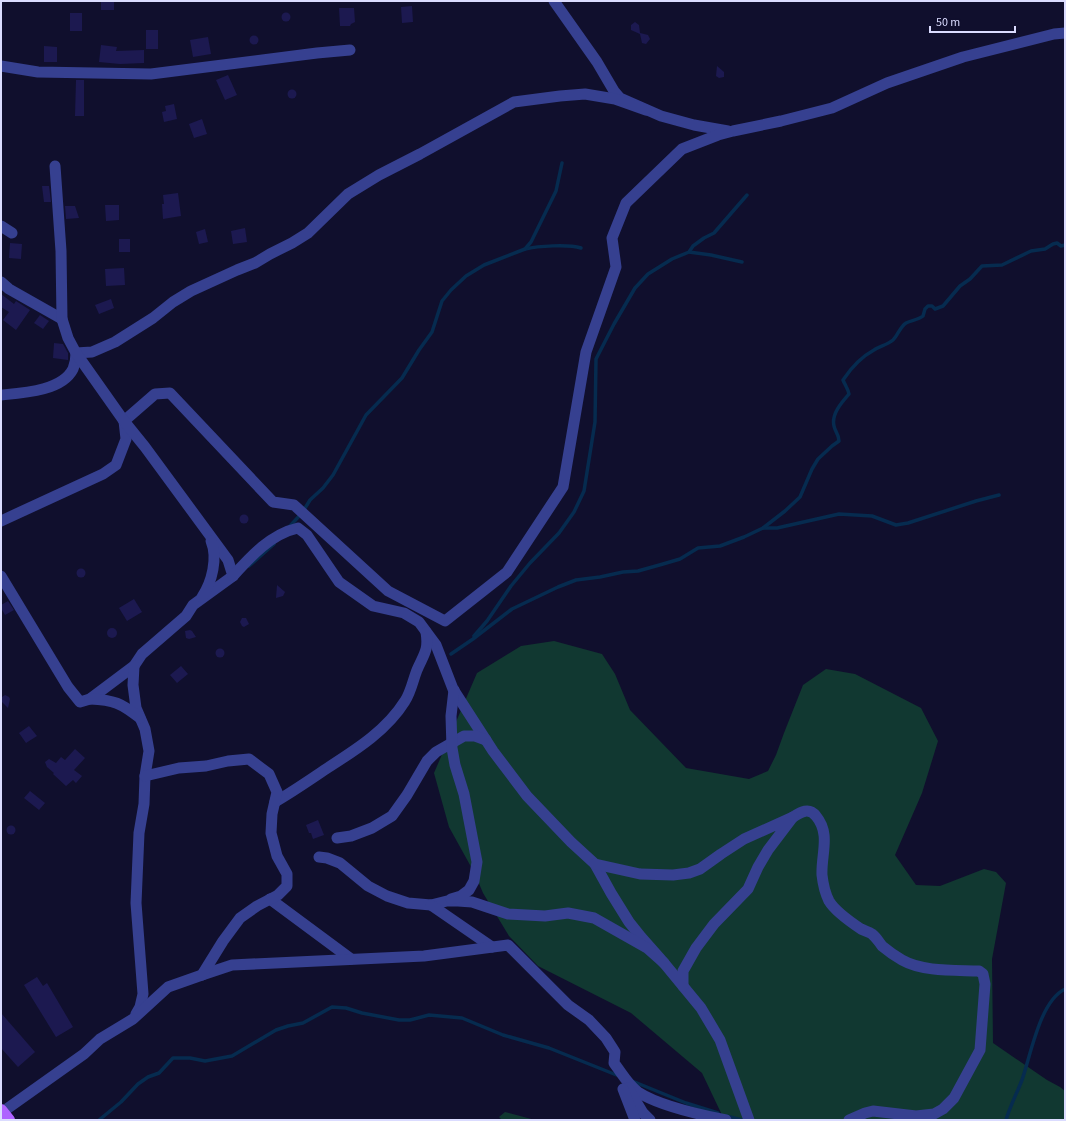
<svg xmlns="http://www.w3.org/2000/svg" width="1066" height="1121" font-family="'Source Sans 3',sans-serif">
	<rect width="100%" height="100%" fill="#100f2d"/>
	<g fill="#113831">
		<polygon points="554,641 602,654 615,674 630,710 686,768 749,779 768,771 776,755 784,733 803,685 826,669 855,674 921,708 938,741 922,793 895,855 916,885 940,886 984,869 996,872 1006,883 992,959 993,1043 1047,1080 1060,1087 1065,1091 1065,1120 721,1120 722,1115 702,1073 631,1013 538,966 509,936 483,893 475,874 449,827 434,773 477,673 521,646"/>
		<polygon points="505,1112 535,1120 502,1120 499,1117"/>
	</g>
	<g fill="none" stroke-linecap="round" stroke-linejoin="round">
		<g stroke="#062b4f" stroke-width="3.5">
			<path d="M525 249C538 246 568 244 581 248"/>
			<polyline points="689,252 711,255 742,262"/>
			<polyline points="289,527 302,513 310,500 323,488 333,475 366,415 402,378 419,350 432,332 442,301 451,290 466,276 484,265 525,249 531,242 556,191 562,163"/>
			<polyline points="763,528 777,528 839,514 872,516 896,525 908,523 976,501 999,495"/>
			<polyline points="249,566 274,544"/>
			<polyline points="474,636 487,621 511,586 530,563 559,533 574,512 584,491 595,422 596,359 614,324 635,288 648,274 672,259 689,252 693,246 704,238 714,233 747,195"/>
			<path d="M451 654 473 639 512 609 558 587 576 580 600 577 623 572 638 571 663 564 680 559 698 548 720 546 744 537 763 528 785 511 800 497 812 469 818 459 832 446 839 441C839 434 835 432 834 426 831 414 842 402 849 394 848 389 845 385 843 380 851 368 861 357 874 350 880 346 887 345 893 340 898 335 900 327 906 323 912 320 918 320 923 316L925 309 928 306H932L935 309 943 306 960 286 970 279 982 266 1002 265 1031 251 1045 249 1053 244 1057 243 1061 246 1065 245"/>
			<polyline points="632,1081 686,1103 718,1113"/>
			<polyline points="726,1116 742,1120"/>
			<polyline points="99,1120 121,1102 138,1084 148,1077 159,1073 173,1058 190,1058 205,1061 232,1056 276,1030 288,1026 303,1023 332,1007 346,1008 362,1013 399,1020 410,1020 429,1015 462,1018 503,1035 549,1048 619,1076"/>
			<path d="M1006 1120C1010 1106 1017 1093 1022 1080 1031 1054 1040 1001 1065 989"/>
		</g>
	</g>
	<g fill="#1c1950">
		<rect x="101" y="1" width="13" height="9"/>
		<polygon points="412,6 413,22 402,23 401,7"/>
		<polygon points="339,8 354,8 355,22 351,24 350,26 340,26"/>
		<circle cx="286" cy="17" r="4.5"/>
		<rect x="70" y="13" width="12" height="18"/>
		<polygon points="635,22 639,25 640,33 648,35 650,39 646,44 642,43 640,34 631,30 631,25"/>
		<rect x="146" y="30" width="12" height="19"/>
		<circle cx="254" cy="40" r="4.5"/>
		<polygon points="208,37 211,54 193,57 190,40"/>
		<polygon points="101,45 117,47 116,51 144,50 144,63 120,64 99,62"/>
		<polygon points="44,46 57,47 57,62 44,62"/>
		<polygon points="717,66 724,72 724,77 719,78 716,76"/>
		<polygon points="228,75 237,95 225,100 216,80"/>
		<polygon points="76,80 84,80 84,116 75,116"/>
		<circle cx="292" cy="94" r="4.5"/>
		<polygon points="174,104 177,119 164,122 162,112 166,111 165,106"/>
		<polygon points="202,119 207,134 194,138 189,124"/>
		<polygon points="42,186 49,186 51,202 44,202"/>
		<polygon points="178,193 181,216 163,219 162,204 164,204 163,195"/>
		<polygon points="105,205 119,205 119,220 106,221"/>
		<polygon points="65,206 75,206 79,218 66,219"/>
		<polygon points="245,228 247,242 233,244 231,231"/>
		<polygon points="205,229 208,242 199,244 196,232"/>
		<rect x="119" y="239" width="11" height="13"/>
		<polygon points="10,243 22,244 21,259 9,258"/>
		<polygon points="124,268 125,285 106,286 105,269"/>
		<polygon points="1,294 14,304 16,301 30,310 16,330 3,320 9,312 1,307"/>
		<polygon points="111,299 114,308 99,314 95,305"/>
		<polygon points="40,315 49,321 43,329 34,323"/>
		<polygon points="54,343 63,344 68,353 68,360 53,358"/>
		<circle cx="244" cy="519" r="4.5"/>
		<circle cx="81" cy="573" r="4.5"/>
		<polygon points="277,585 285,592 283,596 276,598"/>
		<polygon points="134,599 142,612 127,621 119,608"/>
		<polygon points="8,601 14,610 5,615 1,608 1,605"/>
		<polygon points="242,618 246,618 249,624 244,627 242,626 240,622"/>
		<circle cx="112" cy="633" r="5"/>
		<polygon points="190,630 192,631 196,637 189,639 186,638 185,631"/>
		<circle cx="220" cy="653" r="4.5"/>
		<polygon points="181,666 188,674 177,683 170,675"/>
		<polygon points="5,695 9,697 10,699 8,708 1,701 2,697"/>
		<polygon points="29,726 37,736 26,743 19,733"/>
		<polygon points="75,749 85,758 74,770 82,776 76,783 73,780 66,786 53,774 54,773 47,767 45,762 49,759 56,763 61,757 65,760"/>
		<polygon points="30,791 45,803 39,810 24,798"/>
		<polygon points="318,820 324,835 313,839 311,833 309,833 306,825"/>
		<circle cx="11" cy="830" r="4.5"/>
		<polygon points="37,977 43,986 47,983 73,1027 56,1037 24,985"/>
		<polygon points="1,1013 35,1052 18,1067 1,1048"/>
	</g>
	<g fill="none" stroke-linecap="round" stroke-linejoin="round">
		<g stroke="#364090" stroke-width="11">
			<polyline points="554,1 597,62 614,91 620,98 661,116 694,125 728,131"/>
			<polyline points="1,66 38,72 151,74 317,53 350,50"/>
			<polyline points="1,226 12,233"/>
			<polyline points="1,282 9,289 62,319"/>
			<path d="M1 395C23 393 62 391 73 369 75 364 76 358 76 353L92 352 115 342 153 318 173 302 191 291 237 270 255 263 270 254 292 243 308 233 348 194 379 175 420 154 514 102 560 96 585 94 615 99 646 110"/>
			<polyline points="124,421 155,394 170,393 273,502 294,505 388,591 445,621 507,572 563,487 586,352 616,267 612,238 626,203 682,149 718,135 733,131 781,121 832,108 887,83 963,57 1054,34 1065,33"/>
			<polyline points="1,521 103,474 116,465 126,439 124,421"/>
			<polyline points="1,576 68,687 80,702 90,699 134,666 142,654 186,616 193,605 233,576 228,560 145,447 124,421 76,353 68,338 62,319 61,251 55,166"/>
			<path d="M233 576C251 556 271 534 298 528L307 535 339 582 373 606 404 613 419 622 436 645 453 689 493 751 527 796 571 842 595 864 611 893 629 922 641 937 664 963"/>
			<path d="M202 597C212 582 218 558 211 541"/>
			<polyline points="134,666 133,685 136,708 145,729 149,751 145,776 144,804 139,833 136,903 143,994 140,1007 136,1014"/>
			<path d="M90 699C114 700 121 703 140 718"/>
			<path d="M275 802C294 791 311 779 329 767 357 749 387 730 405 701 411 692 413 680 417 670 424 654 429 650 426 632"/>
			<path d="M793 817C801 812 809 807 816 816 831 834 821 854 822 875 823 884 825 893 829 901 835 911 852 923 861 929 865 931 869 932 872 934 876 937 879 942 882 946 888 951 895 956 902 960 923 972 955 970 979 971L983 974 985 984 980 1050 954 1098 943 1109 934 1114 916 1116 873 1111 865 1113 849 1120"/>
			<polyline points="337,838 351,836 372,828 392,816 407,795 427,761 436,752 464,736 475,736 486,740"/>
			<polyline points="319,857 327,858 340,863 368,886 387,896 408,903 431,905 447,901 458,901 472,902 508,914 545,916 568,913 594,918 647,948 664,963 701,1008 720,1040 749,1120"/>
			<polyline points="595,864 640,874 673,875 689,873 700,869 721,854 744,839 793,817 768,850 758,867 748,889 714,924 696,948 683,971 683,986"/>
			<polyline points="270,899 351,959"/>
			<polyline points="451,899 461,896 469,890 474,881 477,862 464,794 455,765 452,748 451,716 454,690"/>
			<polyline points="431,905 492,947"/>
			<path d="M202 975 232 965 424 956 508 945 568 1005 589 1020 606 1038 615 1052 614 1063C621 1072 628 1085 638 1092 659 1106 701 1115 726 1120"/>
			<polyline points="628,1088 643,1113 650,1120"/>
			<polyline points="623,1089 635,1120"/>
			<polyline points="1,1113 84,1054 100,1039 133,1019 168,987 202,975 223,941 240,918 257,906 278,895 287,886 287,874 277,856 271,833 272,814 277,792 269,774 249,759 228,761 206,766 179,768 145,776"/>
		</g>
		<polyline stroke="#ae62ff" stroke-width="12" points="1,1110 9,1120"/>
	</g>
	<rect width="1066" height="1121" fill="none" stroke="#dbdcff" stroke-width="4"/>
	<path d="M930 26v6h85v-6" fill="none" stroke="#dbdcff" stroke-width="2"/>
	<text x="936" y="26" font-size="12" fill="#dbdcff" stroke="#100f2d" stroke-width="3" paint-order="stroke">50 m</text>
</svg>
